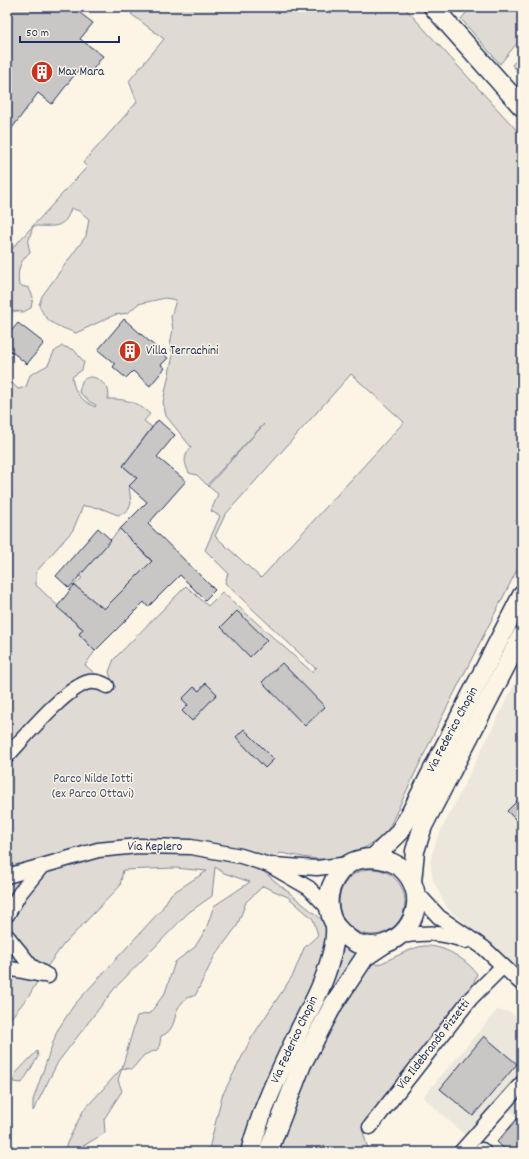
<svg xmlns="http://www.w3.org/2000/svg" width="529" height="1159" font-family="Dekko,sans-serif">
	<rect width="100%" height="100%" fill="#fcf5e5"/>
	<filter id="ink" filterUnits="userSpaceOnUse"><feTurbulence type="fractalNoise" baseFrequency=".025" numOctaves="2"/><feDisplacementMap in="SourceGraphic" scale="8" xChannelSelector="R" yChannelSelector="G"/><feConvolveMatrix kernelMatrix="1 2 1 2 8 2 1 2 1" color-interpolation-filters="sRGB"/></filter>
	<g filter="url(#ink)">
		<g fill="#ece7dc">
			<polygon points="522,669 522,972 447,908 433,881 430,862 436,841"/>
			<polygon points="497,1010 510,1012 522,1022 522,1121 502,1105 471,1141 423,1097"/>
		</g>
		<g fill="#dfdbd4" stroke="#7d8599" fill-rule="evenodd">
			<path d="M137 7H404L522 136V560L438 725 387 832C372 846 348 858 326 859 312 860 295 855 280 853L264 872 377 965C387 961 415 946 424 946 444 945 466 959 477 974L470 992 362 1129 369 1152H206L209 1149 222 1096 252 1037 293 975 304 948 318 935 313 919 288 897 263 886 246 902 237 926 214 957 195 996 187 997C184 1001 179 1005 177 1010 174 1021 173 1032 161 1036L159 1049 144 1055 132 1069 122 1068 118 1080 122 1091 104 1119 105 1133 73 1152H64L67 1143 83 1111 122 1068 137 1016 150 1013 165 993 175 962 195 947 206 929 214 906 250 882 224 873 215 867 212 896 188 913 114 989 58 1062 33 1111V1100L57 1031 74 1005 161 910 171 894 207 871 175 868 123 870 120 886 63 945 41 975 30 994 7 1023V500L12 494 7 489V378L18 389 26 387 30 375 48 365 54 352 62 346 74 350 84 362 82 370 72 377C74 393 81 400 95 407L96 405 90 402 79 392 82 381C92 372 101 380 108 389L109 396 107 399C126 399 135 401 150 414L144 421 152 427 123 466 137 478 129 486 131 503 127 512 118 515 100 508 83 506 73 530 36 572V585L81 628 100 606 74 585 82 578 79 576 120 529 152 562 79 634 95 651 85 665 115 691 109 672 114 659 186 586 208 606 222 592 312 672 317 667 315 668 225 583 228 573 205 550 220 516 211 511 218 494 208 486 264 424 207 485 197 475 189 473C184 462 183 457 191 447L166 416 163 402 173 355 170 345 173 329 171 317 176 300 165 298 138 304 128 313 114 315 76 333C58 326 46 324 39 305L42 296 86 236 89 219 79 211 71 208C65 230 53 226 33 226L28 243 30 252C19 262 17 271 19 285L29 288 33 297 31 308 23 312 12 311 10 332 7 333V254L87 167 83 163 137 102 129 81 164 39 131 14ZM351 374 404 422 261 578 215 536 225 515Z"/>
			<polygon points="471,7 522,7 522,37 500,64 461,19"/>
			<polygon points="522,54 522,76 512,65"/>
			<circle cx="372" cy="902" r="33"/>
			<polygon points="37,1051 38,1057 22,1083 13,1082 16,1073"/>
		</g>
		<g fill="#c8c7c6" stroke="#1b2f5e">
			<polygon points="7,7 72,7 93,23 80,39 103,56 88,76 79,69 52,104 38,93 7,135"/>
			<polygon points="124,319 168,358 161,365 165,368 150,386 133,371 126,378 113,367 115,364 98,350"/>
			<polygon points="18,323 44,343 27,364 7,348 7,336"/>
			<polygon points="158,420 175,435 157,457 186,481 148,524 215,590 205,600 180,575 148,607 144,602 95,651 79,634 83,629 57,607 74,585 104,609 152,561 120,529 147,502 129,486 137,478 123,466"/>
			<polygon points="98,528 111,540 69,588 56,576"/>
			<polygon points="237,611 267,640 250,657 221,627"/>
			<polygon points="282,663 325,707 305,726 262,682"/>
			<polygon points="206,683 217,694 192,721 182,711 188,705 182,699 194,687 199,691"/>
			<polygon points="244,729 274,759 265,768 236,737"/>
			<polygon points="522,796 522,826 507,811"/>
			<polygon points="484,1036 517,1064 473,1116 440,1089"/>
			<polygon points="522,1113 522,1142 514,1152 508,1152 497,1142"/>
		</g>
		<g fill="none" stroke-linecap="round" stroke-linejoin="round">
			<g stroke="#1b2f5e" stroke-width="17">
				<g id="minor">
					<path d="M7 756C25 737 66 687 89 682 96 681 102 683 107 686"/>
					<polyline points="273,865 317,868 349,864"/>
					<polyline points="7,876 98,850 138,846 191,847 241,856 269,865 309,888 329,909"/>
					<polyline points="416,892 439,917 484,948 522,984"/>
					<polyline points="7,915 20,893 41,867"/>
					<polyline points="7,936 31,966 48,976"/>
					<path d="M400 936C427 933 439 931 465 941"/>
					<polyline points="7,968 42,975"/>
					<polyline points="370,1127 471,998 503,966"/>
					<polyline points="482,1150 484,1152"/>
					<polyline points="461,1152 522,1083"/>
				</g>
			</g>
			<g stroke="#1b2f5e" stroke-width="21">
				<g id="major">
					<polyline points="433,7 522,107"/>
					<polyline points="374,857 398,834 408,818 522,595"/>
					<polyline points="412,882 415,851 423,826 522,635"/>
					<path d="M250 1152C261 1109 281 1069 300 1029 311 1007 324 984 330 960 333 950 336 938 335 927 335 923 332 920 331 916 326 901 329 886 339 873 352 856 375 855 393 863 400 866 405 871 409 877 432 912 396 958 356 943 348 939 342 933 336 926"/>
					<polyline points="268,1152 302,1064 333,1005 365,957 383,945"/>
				</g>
			</g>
			<use href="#minor" stroke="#fcf5e5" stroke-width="14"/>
			<use href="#major" stroke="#fcf5e5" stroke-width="18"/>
		</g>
	</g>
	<defs>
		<g id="building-disc" transform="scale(1.15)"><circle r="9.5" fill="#c8321e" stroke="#fcf5e5"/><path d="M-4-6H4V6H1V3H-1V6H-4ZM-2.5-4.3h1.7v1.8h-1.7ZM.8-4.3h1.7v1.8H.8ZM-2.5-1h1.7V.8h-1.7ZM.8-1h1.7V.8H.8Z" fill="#fff"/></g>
	</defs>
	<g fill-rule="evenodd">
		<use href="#building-disc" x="42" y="72"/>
		<use href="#building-disc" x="130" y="351"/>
	</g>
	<g text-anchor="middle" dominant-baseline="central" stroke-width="3" stroke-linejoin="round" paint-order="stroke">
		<g font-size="13" fill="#1b2f5e" stroke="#fcf5e5" text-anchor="start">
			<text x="58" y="72">Max Mara</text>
			<text x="146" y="351">Villa Terrachini</text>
		</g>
		<g font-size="13" fill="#1b2f5e" stroke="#fcf5e5">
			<text transform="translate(453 730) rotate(-62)">Via Federico Chopin</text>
			<text x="155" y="847">Via Keplero</text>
			<text transform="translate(295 1040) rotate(-65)">Via Federico Chopin</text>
			<text transform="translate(434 1045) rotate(-52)">Via Ildebrando Pizzetti</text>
		</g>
		<g font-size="13" fill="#425176" stroke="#fcf5e5">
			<text x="93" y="779">Parco Nilde Iotti<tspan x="93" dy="15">(ex Parco Ottavi)</tspan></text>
		</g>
	</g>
	<rect width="529" height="1159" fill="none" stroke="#fcf5e5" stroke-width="24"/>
	<rect x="12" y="12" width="505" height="1135" fill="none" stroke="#1b2f5e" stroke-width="1.5" filter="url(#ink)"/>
	<path d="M20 36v6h99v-6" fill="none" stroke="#1b2f5e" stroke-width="2"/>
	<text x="26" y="36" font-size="12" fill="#1b2f5e" stroke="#fcf5e5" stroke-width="3" paint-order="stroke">50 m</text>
</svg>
